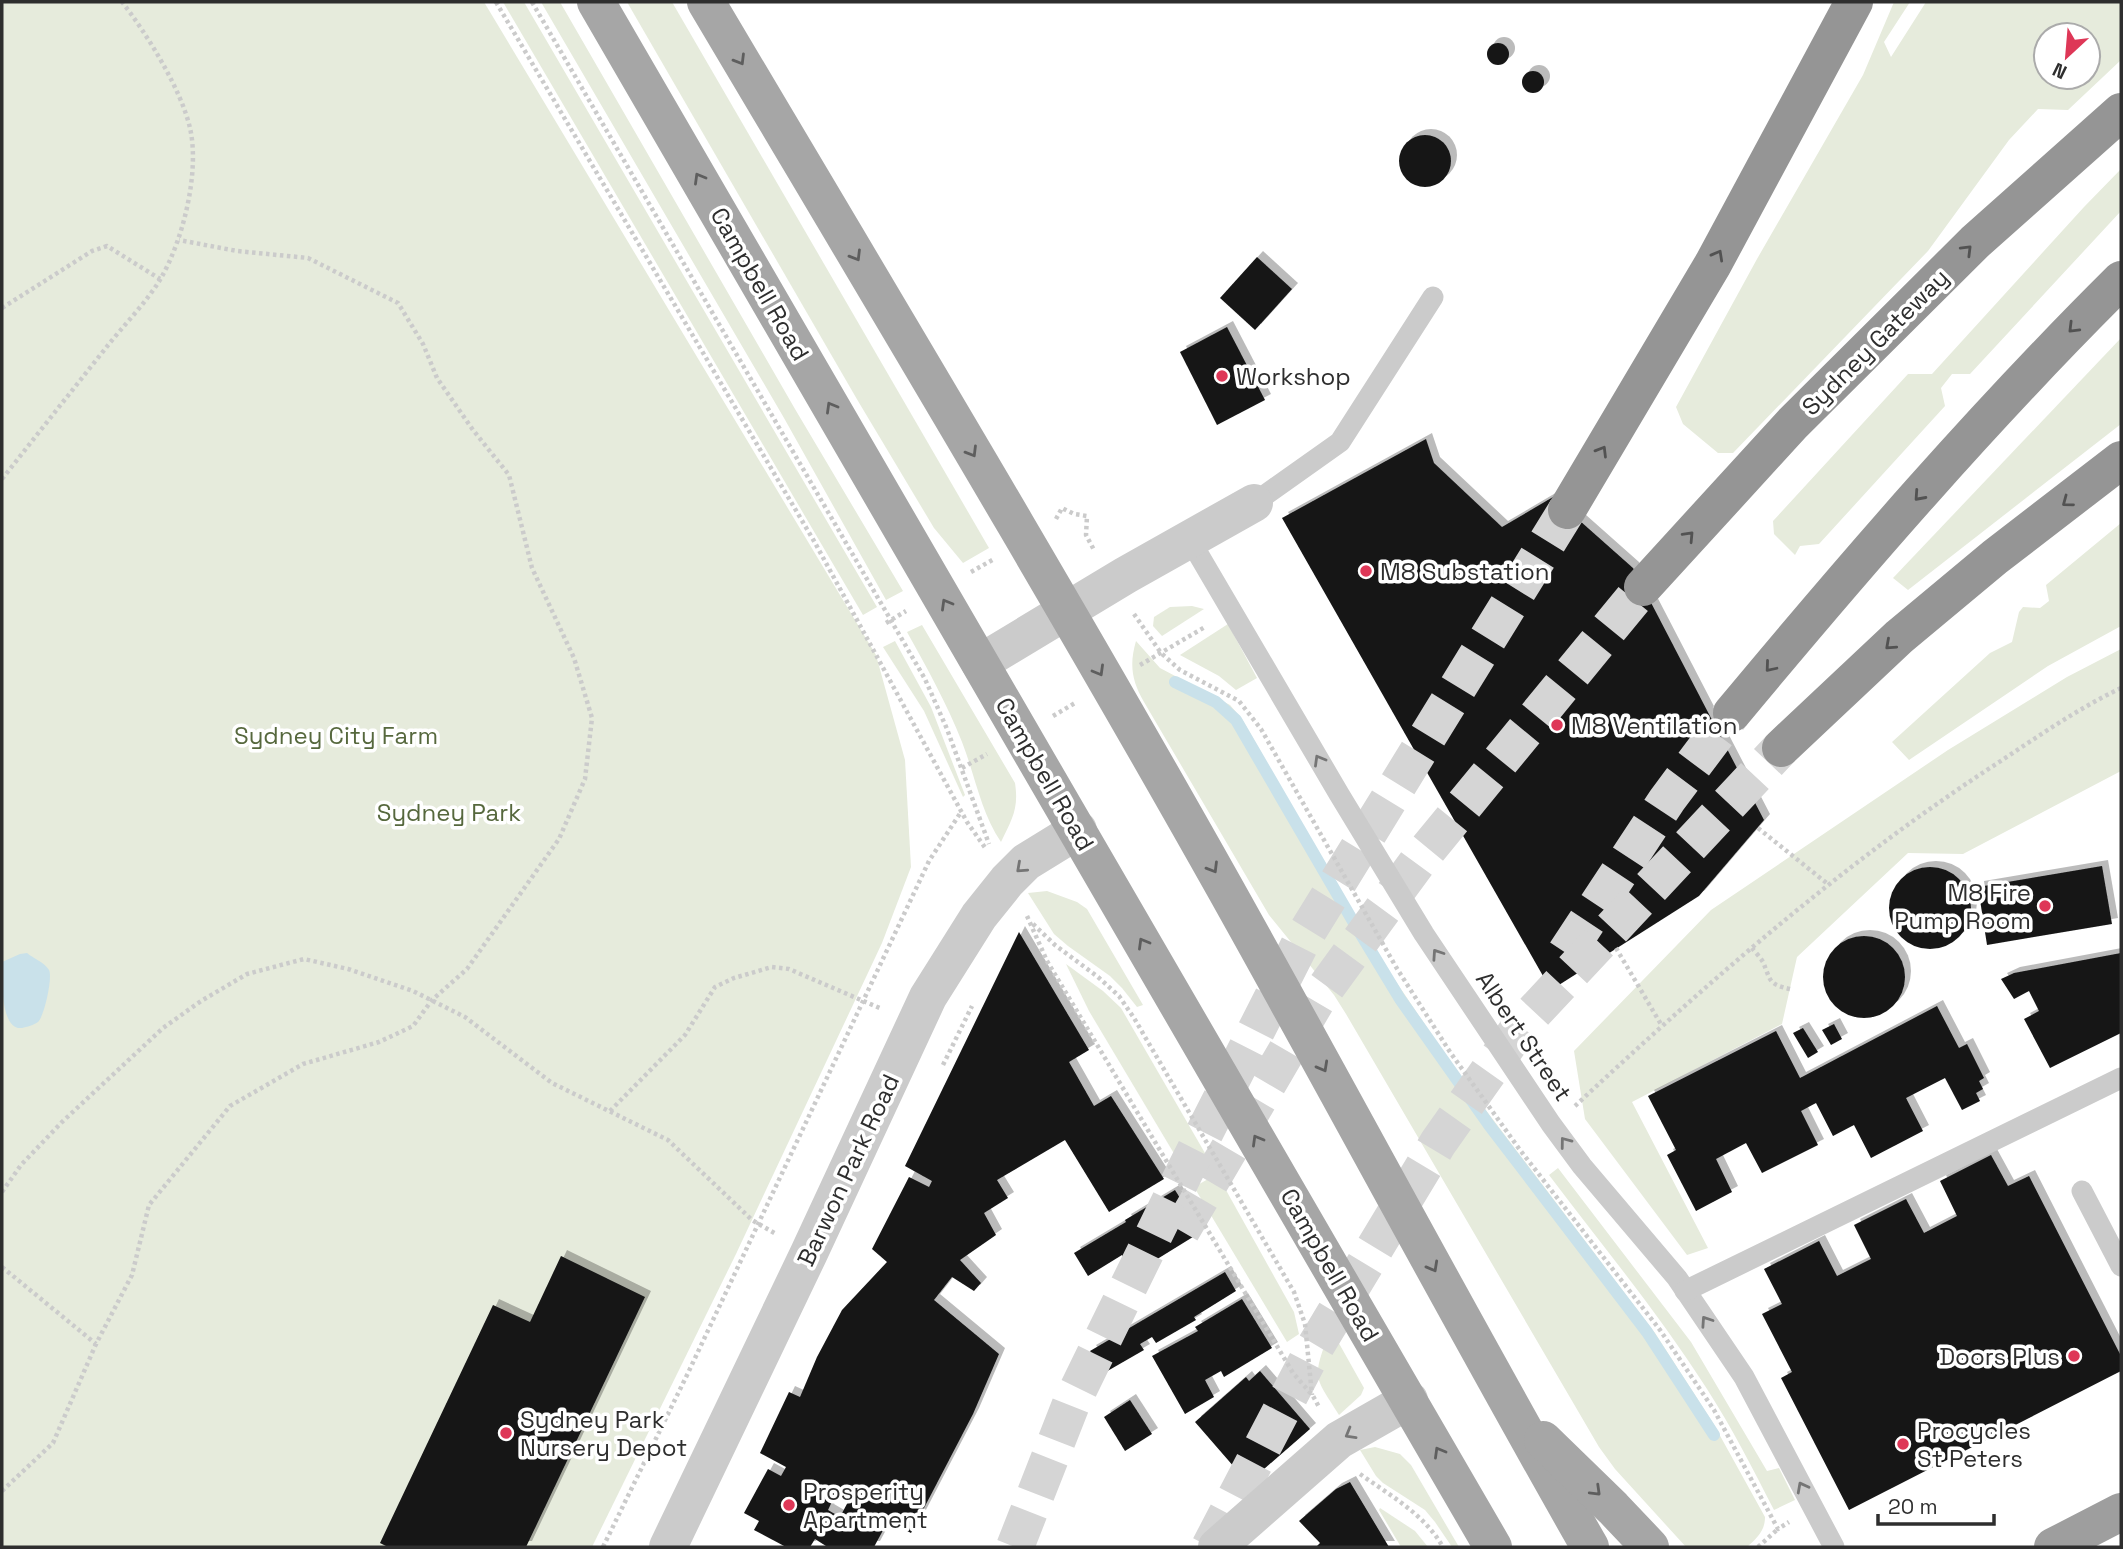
<svg xmlns="http://www.w3.org/2000/svg" width="2123" height="1549" font-family="'Space Grotesk',sans-serif">
	<defs>
		<filter id="shadow"><feDropShadow dx="6" dy="-6" stdDeviation="0" flood-color="#0004"/></filter>
	</defs>
	<rect width="100%" height="100%" fill="#fff"/>
	<g fill="#e6ebdc" fill-rule="evenodd">
		<polygon points="2,2 484,2 876,655 905,760 911,867 882,943 736,1254 592,1547 2,1547"/>
		<polygon points="503,2 524,2 877,607 863,615"/>
		<polygon points="541,2 560,2 795,409 903,591 886,600 784,418"/>
		<polygon points="627,2 672,2 989,548 963,563 934,528 858,401"/>
		<path d="M1894 2H1910L1884 42 1891 57 1926 2H2121V60L2068 110 2038 109 2009 140 1928 251 1733 453H1718L1683 424 1676 407 1757 259 1863 75ZM2046 35H2088V77H2046Z"/>
		<polygon points="2121,169 2121,211 1970,374 1952,374 1941,388 1945,406 1819,544 1800,546 1795,555 1774,534 1773,521 1908,374 1932,374 2084,207"/>
		<polygon points="2121,338 2121,424 1908,590 1893,578"/>
		<polygon points="2121,523 2121,626 2048,666 1909,760 1892,742 1990,653 2012,642 2019,612 2023,607 2040,608 2049,601 2046,585"/>
		<polygon points="1192,606 1204,609 1162,636 1153,626 1154,617 1170,607"/>
		<polygon points="1228,624 1257,678 1236,690 1219,676 1180,655"/>
		<path d="M922 625 1015 783C1019 809 1012 819 1001 842 981 813 975 775 962 742 947 704 927 668 907 632Z"/>
		<polygon points="895,641 931,707 965,795 963,797 924,711 883,647"/>
		<path d="M1136 641 1160 668 1230 705 1242 719 1376 952 1457 1072 1655 1333 1713 1423 1765 1517C1765 1531 1757 1538 1747 1547H1686L1615 1469 1599 1447 1346 1014 1334 995 1269 915 1144 702C1132 681 1129 665 1136 641Z"/>
		<polygon points="2121,649 2121,771 1963,854 1908,853 1797,957 1782,1024 1632,1102 1708,1248 1687,1255 1585,1119 1574,1051 1711,910 1948,750 2067,677"/>
		<polygon points="1047,891 1077,902 1087,909 1143,1005 1137,1007 1122,988 1110,976 1068,946 1054,934 1028,893"/>
		<polygon points="1066,964 1103,991 1121,1008 1209,1160 1185,1172 1089,1011"/>
		<path d="M1558 1168 1691 1342 1767 1471 1779 1468 1795 1500 1774 1510C1753 1469 1732 1428 1707 1389 1659 1314 1602 1245 1549 1175Z"/>
		<polygon points="1217,1174 1294,1312 1299,1334 1287,1342 1194,1187"/>
		<path d="M1336 1338 1364 1388 1361 1395 1339 1415C1317 1379 1311 1380 1327 1339Z"/>
		<polygon points="1375,1447 1400,1454 1411,1465 1459,1547 1452,1547 1435,1522 1425,1510 1383,1483 1376,1476 1360,1450"/>
		<polygon points="1380,1508 1415,1531 1428,1547 1401,1547 1379,1510"/>
	</g>
	<path fill="#c9e1ea" d="M27 953C33 958 45 963 49 970 53 977 44 1017 38 1022 34 1025 27 1027 22 1028 0 1031 2 978 2 962L20 954Z"/>
	<g fill="none" stroke-linecap="round" stroke-linejoin="round">
		<polyline stroke="#c9e1ea" stroke-width="12" points="1175,682 1216,702 1236,720 1354,923 1400,999 1489,1125 1647,1332 1714,1435"/>
	</g>
	<g fill="#151515" fill-rule="evenodd" filter="url(#shadow)">
		<circle cx="1498" cy="54" r="11"/>
		<circle cx="1533" cy="82" r="11"/>
		<circle cx="1425" cy="161" r="26"/>
		<polygon points="1257,257 1292,289 1255,330 1220,298"/>
		<polygon points="1227,327 1265,400 1217,425 1180,352"/>
		<polygon points="1426,439 1434,463 1502,527 1553,497 1633,568 1764,820 1699,896 1551,990 1282,518"/>
		<polygon points="2102,866 2112,924 1987,945 1978,887"/>
		<circle cx="1930" cy="908" r="41"/>
		<path d="M1019 932 1089 1050 1069 1062 1094 1106 1111 1096 1164 1179 1109 1212 1065 1140 997 1180 1008 1198 984 1213 996 1235 960 1260 981 1283 974 1291 952 1277 934 1300 999 1354 973 1414 911 1533 888 1521 874 1547H825L826 1546 815 1539 810 1547H786L754 1530 759 1521 744 1513 768 1469 781 1476 786 1467 760 1453 789 1392 800 1397 817 1357 842 1310 887 1262 872 1249 909 1177 929 1187 932 1181 905 1166ZM836 1493 849 1500 840 1517 828 1510Z"/>
		<circle cx="1864" cy="977" r="41"/>
		<polygon points="2121,953 2121,1033 2050,1068 2024,1019 2039,1011 2029,991 2014,999 2001,979 2014,973"/>
		<polygon points="1937,1006 1959,1048 1967,1044 1984,1078 1979,1081 1983,1089 1976,1093 1980,1101 1962,1110 1945,1078 1906,1098 1923,1131 1871,1158 1854,1125 1833,1136 1816,1103 1801,1111 1818,1145 1762,1173 1746,1143 1716,1159 1732,1192 1696,1211 1667,1155 1676,1150 1648,1096 1776,1031 1800,1078"/>
		<polygon points="1834,1024 1842,1039 1831,1045 1822,1030"/>
		<polygon points="1803,1028 1818,1052 1808,1058 1793,1033"/>
		<polygon points="1991,1155 2008,1186 2029,1176 2121,1356 2121,1371 1849,1510 1781,1378 1792,1372 1762,1314 1782,1304 1764,1269 1819,1241 1837,1276 1871,1259 1854,1225 1906,1199 1924,1233 1957,1216 1940,1181"/>
		<polygon points="1175,1190 1201,1232 1133,1274 1122,1255 1088,1276 1074,1253 1126,1222 1125,1220"/>
		<polygon points="561,1256 645,1297 526,1547 388,1547 380,1543 493,1305 530,1322"/>
		<polygon points="1225,1272 1236,1291 1194,1317 1196,1320 1156,1343 1152,1337 1140,1344 1144,1350 1104,1373 1090,1351"/>
		<polygon points="1242,1299 1272,1348 1224,1377 1221,1371 1205,1380 1214,1397 1185,1414 1152,1356 1198,1331 1195,1327"/>
		<polygon points="1260,1371 1310,1429 1248,1483 1195,1422 1246,1377 1249,1381"/>
		<polygon points="1130,1400 1152,1434 1125,1451 1104,1417"/>
		<polygon points="1350,1482 1389,1547 1316,1547 1320,1543 1299,1521 1336,1489"/>
	</g>
	<g fill="none" stroke-linecap="round" stroke-linejoin="round">
		<g stroke="#d5d5d5" stroke-width="38" stroke-dasharray="38 19" stroke-linecap="butt">
			<polyline points="1566,953 1667,800 1732,713"/>
			<polyline points="1181,1231 1316,1001 1419,860 1643,587"/>
			<polyline points="1015,1547 1071,1404 1184,1173 1301,942 1567,510"/>
			<polyline points="1210,1547 1312,1352 1438,1143 1520,1027 1781,748"/>
		</g>
		<g stroke="#cbcbcb" stroke-width="4.5" stroke-dasharray="3.5 3.5" stroke-linecap="butt">
			<polyline points="496,2 814,541 967,822 986,849"/>
			<polyline points="532,2 925,679 947,729 989,844"/>
			<polyline points="2,308 92,251 107,246 160,279"/>
			<path d="M2 479C36 436 70 393 105 349 122 327 147 302 161 278 183 240 200 172 190 128 181 89 147 34 122 2"/>
			<polyline points="1056,519 1062,508 1074,514 1087,516 1086,535 1094,550"/>
			<polyline points="971,572 994,559"/>
			<polyline points="1134,614 1161,653 1180,670 1239,701 1261,729 1396,967 1450,1052 1520,1150 1660,1330 1714,1410 1778,1529 1789,1522"/>
			<polyline points="886,623 906,611"/>
			<polyline points="1140,665 1205,627"/>
			<polyline points="1053,716 1075,703"/>
			<polyline points="962,768 987,754"/>
			<polyline points="1758,828 1829,885"/>
			<polyline points="1027,916 1047,961 1293,1373 1313,1396 1319,1407"/>
			<polyline points="1033,924 1055,945 1098,977 1119,996 1134,1018 1294,1292 1305,1324 1312,1395"/>
			<polyline points="1616,948 1662,1026"/>
			<path d="M1752 948C1755 952 1760 957 1763 962 1771 981 1768 984 1790 989"/>
			<polyline points="943,1065 972,1006"/>
			<path d="M1575 1106C1706 984 1840 866 1990 768 2033 740 2075 710 2121 688"/>
			<polyline points="610,1111 685,1035 715,987 734,978 772,967 789,969 882,1009"/>
			<polyline points="2,1192 21,1165 62,1122 163,1028 201,1001 247,974 304,959 348,969 413,991 465,1017 552,1083 668,1140 752,1220 776,1234"/>
			<polyline points="2,1267 96,1344 132,1275 149,1205 230,1106 303,1064 379,1042 413,1026 432,1000 467,969 559,839 585,779 592,718 574,658 532,568 509,475 473,430 437,378 423,344 398,303 308,258 237,251 179,240"/>
			<path d="M1360 1474C1391 1496 1424 1514 1443 1547"/>
			<polyline points="2,1491 53,1443 96,1344"/>
			<polyline points="603,1547 688,1373 929,861 961,812"/>
			<polyline points="1758,1547 1778,1529"/>
		</g>
		<g stroke="#cbcbcb" stroke-width="21">
			<polyline points="1254,503 1340,442 1433,297"/>
			<polyline points="1190,540 1339,794 1424,934 1551,1124 1582,1166 1677,1278 1744,1377 1834,1547"/>
			<polyline points="2082,1191 2121,1266"/>
			<polyline points="1685,1291 2121,1078"/>
		</g>
		<g stroke="#cbcbcb" stroke-width="38">
			<polyline points="980,663 1126,575 1254,503"/>
			<polyline points="668,1547 809,1253 928,997 979,916 1007,881 1026,862 1078,830"/>
			<polyline points="1217,1547 1339,1440 1409,1400"/>
		</g>
		<g stroke="#a6a6a6" stroke-width="38">
			<polyline points="596,2 1493,1547"/>
			<path d="M706 2C881 297 1058 591 1226 890 1348 1108 1466 1330 1590 1547"/>
			<polyline points="1543,1440 1613,1508 1650,1547"/>
		</g>
		<polyline stroke="#9e9e9e" stroke-width="38" points="2053,1547 2121,1512"/>
		<g stroke="#959595" stroke-width="38">
			<polyline points="1567,510 1713,264 1854,2"/>
			<polyline points="1643,587 1793,423 1975,242 2121,112"/>
			<path d="M1732 713C1856 564 1983 417 2121 280"/>
			<polyline points="1781,748 1899,637 1995,557 2121,460"/>
		</g>
	</g>
	<defs><path id="oneway-chevron" d="M-2-3.5L2.5 0L-2 3.5" fill="none" stroke-width="1.6" stroke-linecap="round" stroke-linejoin="round" transform="scale(1.75)"/></defs>
	<g stroke="#5e5e5e">
		<use href="#oneway-chevron" transform="translate(740 60) rotate(59)"/>
		<use href="#oneway-chevron" transform="translate(699 178) rotate(-120)"/>
		<use href="#oneway-chevron" transform="translate(856 256) rotate(59)"/>
		<use href="#oneway-chevron" transform="translate(831 407) rotate(-120)"/>
		<use href="#oneway-chevron" transform="translate(972 452) rotate(59)"/>
		<use href="#oneway-chevron" transform="translate(946 604) rotate(-120)"/>
		<use href="#oneway-chevron" transform="translate(1099 671) rotate(60)"/>
		<use href="#oneway-chevron" transform="translate(1213 868) rotate(59)"/>
		<use href="#oneway-chevron" transform="translate(1143 943) rotate(-120)"/>
		<use href="#oneway-chevron" transform="translate(1323 1067) rotate(61)"/>
		<use href="#oneway-chevron" transform="translate(1257 1140) rotate(-120)"/>
		<use href="#oneway-chevron" transform="translate(1433 1267) rotate(61)"/>
		<use href="#oneway-chevron" transform="translate(1439 1452) rotate(-120)"/>
		<use href="#oneway-chevron" transform="translate(1596 1491) rotate(44)"/>
	</g>
	<g stroke="#525252">
		<use href="#oneway-chevron" transform="translate(1967 250) rotate(-45)"/>
		<use href="#oneway-chevron" transform="translate(1718 255) rotate(-61)"/>
		<use href="#oneway-chevron" transform="translate(2073 328) rotate(135)"/>
		<use href="#oneway-chevron" transform="translate(1602 451) rotate(-59)"/>
		<use href="#oneway-chevron" transform="translate(1919 496) rotate(132)"/>
		<use href="#oneway-chevron" transform="translate(2067 502) rotate(143)"/>
		<use href="#oneway-chevron" transform="translate(1689 536) rotate(-47)"/>
		<use href="#oneway-chevron" transform="translate(1890 645) rotate(138)"/>
		<use href="#oneway-chevron" transform="translate(1770 667) rotate(130)"/>
	</g>
	<g stroke="#757575">
		<use href="#oneway-chevron" transform="translate(1319 760) rotate(-120)"/>
		<use href="#oneway-chevron" transform="translate(1021 868) rotate(138)"/>
		<use href="#oneway-chevron" transform="translate(1437 954) rotate(-124)"/>
		<use href="#oneway-chevron" transform="translate(1565 1142) rotate(-127)"/>
		<use href="#oneway-chevron" transform="translate(1706 1321) rotate(-124)"/>
		<use href="#oneway-chevron" transform="translate(1350 1434) rotate(150)"/>
		<use href="#oneway-chevron" transform="translate(1802 1487) rotate(-118)"/>
	</g>
	<g fill="#de3757" stroke="#fff" stroke-width="2.5">
		<circle cx="1222" cy="376" r="7"/>
		<circle cx="1366" cy="571" r="7"/>
		<circle cx="1557" cy="725" r="7"/>
		<circle cx="2045" cy="906" r="7"/>
		<circle cx="2074" cy="1356" r="7"/>
		<circle cx="506" cy="1433" r="7"/>
		<circle cx="1903" cy="1444" r="7"/>
		<circle cx="789" cy="1505" r="7"/>
	</g>
	<g text-anchor="middle" dominant-baseline="central" stroke-width="7" stroke-linejoin="round" paint-order="stroke">
		<g font-size="24" fill="#2e2e2e" stroke="#fff">
			<text transform="translate(760 284) rotate(60)">Campbell Road</text>
			<text transform="translate(1875 342) rotate(-45)">Sydney Gateway</text>
			<text transform="translate(1045 774) rotate(60)">Campbell Road</text>
			<text transform="translate(1524 1036) rotate(56)">Albert Street</text>
			<text transform="translate(848 1170) rotate(-65)">Barwon Park Road</text>
			<text transform="translate(1330 1265) rotate(60)">Campbell Road</text>
		</g>
		<g font-size="24" fill="#2e2e2e" stroke="#fff" text-anchor="start">
			<text x="1236" y="376">Workshop</text>
			<text x="1380" y="571">M8 Substation</text>
			<text x="1571" y="725">M8 Ventilation</text>
			<text x="2031" y="892" text-anchor="end">M8 Fire<tspan x="2031" dy="28">Pump Room</tspan></text>
			<text x="2060" y="1356" text-anchor="end">Doors Plus</text>
			<text x="520" y="1419">Sydney Park<tspan x="520" dy="28">Nursery Depot</tspan></text>
			<text x="1917" y="1430">Procycles<tspan x="1917" dy="28">St Peters</tspan></text>
			<text x="803" y="1491">Prosperity<tspan x="803" dy="28">Apartment</tspan></text>
		</g>
		<g font-size="24" fill="#56683d" stroke="#fff">
			<text x="336" y="735">Sydney City Farm</text>
			<text x="449" y="812">Sydney Park</text>
		</g>
	</g>
	<rect width="2123" height="1549" fill="none" stroke="#2e2e2e" stroke-width="7"/>
	<g transform="translate(2067 56) rotate(206)"><circle r="33" fill="#ffffff" stroke="#ababab" stroke-width="2"/>
	<path d="M0-5L12 26L0 18L-12 26Z" fill="#de3757"/>
	<text y="-10" font-size="19" font-weight="bold" text-anchor="middle" fill="#2e2e2e">N</text>
	</g>
	<path d="M1878 1514v10h116v-10" fill="none" stroke="#2e2e2e" stroke-width="3.5"/>
	<text x="1888" y="1514" font-size="21" fill="#2e2e2e" stroke="#ffffff" stroke-width="5" paint-order="stroke">20 m</text>
</svg>
